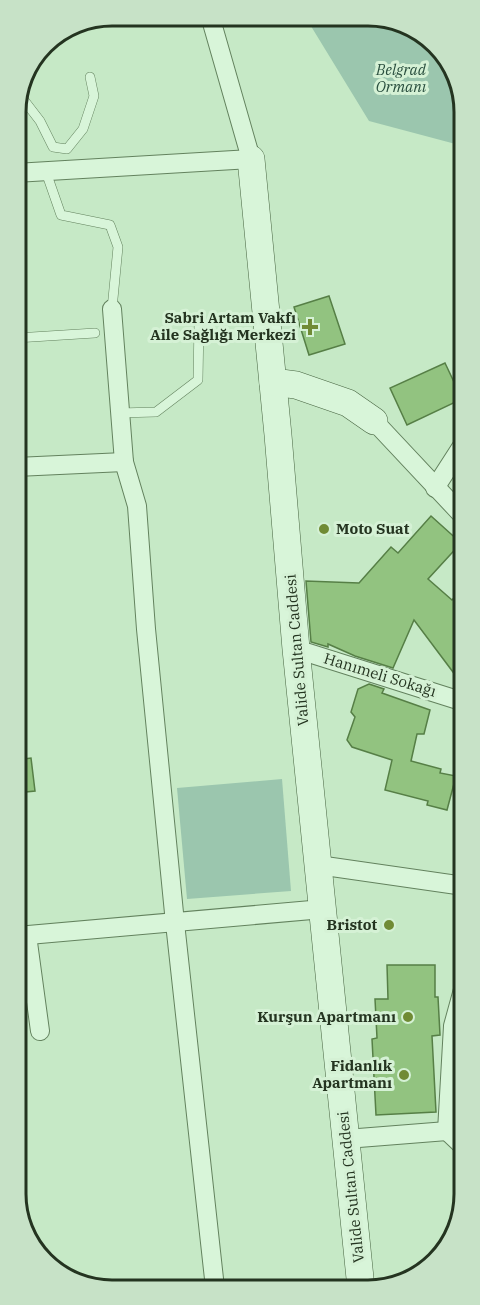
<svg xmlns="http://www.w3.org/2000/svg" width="480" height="1305" font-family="'IBM Plex Serif',serif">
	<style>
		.green { fill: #9bc6ae }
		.building { fill: #92c380; stroke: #567f46; stroke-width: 1.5 }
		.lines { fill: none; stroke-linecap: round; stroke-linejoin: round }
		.lane-casing { stroke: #63825e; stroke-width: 10 }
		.street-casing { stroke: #63825e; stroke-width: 20 }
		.secondary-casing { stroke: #476441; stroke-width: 28 }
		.lane { stroke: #d8f5d9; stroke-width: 9 }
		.street { stroke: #d8f5d9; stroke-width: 18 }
		.secondary { stroke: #d8f5d9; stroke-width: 27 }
		.poi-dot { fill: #708b34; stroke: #d5f1d5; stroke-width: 2 }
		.labels { text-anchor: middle; stroke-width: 6; stroke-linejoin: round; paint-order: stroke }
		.park-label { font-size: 15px; font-style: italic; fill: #294e3e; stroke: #d5f1d5 }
		.poi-label { font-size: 15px; font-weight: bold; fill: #243420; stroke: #d5f1d5; text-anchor: end }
		.street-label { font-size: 15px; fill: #243420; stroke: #d5f1d5 }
		.rim { fill: none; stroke: #243420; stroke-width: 3 }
	</style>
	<rect width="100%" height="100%" fill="#c6e9c6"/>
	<!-- green -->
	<g class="green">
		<path d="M302,16L388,17L437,43L463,92V146L369,121L306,18Z"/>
		<path d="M282,779L291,891L187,899L177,788Z"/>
	</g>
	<!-- building -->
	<g class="building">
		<path d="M329,296L345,344L309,355L294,307Z"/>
		<path d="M445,363L462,399L407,425L390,388Z"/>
		<path d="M431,516L461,543L428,579L452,600L464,587V661L453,672L414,620L393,668L355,656L328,644V647L311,642L306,581L359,583L391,547L398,553Z"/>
		<path d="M369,684L384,689L382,693L430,710L424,734H417L411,761L441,769L440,773L456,776L447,810L427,805L428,801L385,790L392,760L352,747L347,740L355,717L351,712L358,689Z"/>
		<path d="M31,758L35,791L16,793V760Z"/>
		<path d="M387,965H435V997H438L440,1035L432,1036L436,1112L376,1115L372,1039L377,1038L375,999H388Z"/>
	</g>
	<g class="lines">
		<!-- lane casing -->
		<g class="lane-casing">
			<g id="lane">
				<path d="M20,95L40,121L53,147L67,149L83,129L94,96L90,77"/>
				<path d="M46,172L61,215L110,225L118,247L112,309"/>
				<path d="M16,338L95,333"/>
				<path d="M119,413L156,412L198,380L199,322"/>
			</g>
		</g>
		<!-- street casing -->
		<g class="street-casing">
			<g id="street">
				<path d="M15,173L251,159L210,16"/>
				<path d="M112,309L124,462L137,506L146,629L175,923L215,1288"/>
				<path d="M374,421L464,517"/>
				<path d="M16,467L124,462"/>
				<path d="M435,488L464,443"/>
				<path d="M296,649L464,702"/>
				<path d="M318,865L464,886"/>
				<path d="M27,935L40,1031"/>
				<path d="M17,936L323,909"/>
				<path d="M447,1131L453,1026L464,986"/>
				<path d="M447,1131L465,1148"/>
				<path d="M346,1139L447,1131"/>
			</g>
		</g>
		<!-- secondary casing -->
		<g class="secondary-casing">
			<g id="secondary">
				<path d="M251,159L278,435L296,649L361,1288"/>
				<path d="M273,382L296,385L348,403L374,421"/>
			</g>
		</g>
		<!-- lane -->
		<use href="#lane" class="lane"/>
		<!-- street -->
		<use href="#street" class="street"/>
		<!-- secondary -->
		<use href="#secondary" class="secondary"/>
	</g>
	<!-- markers -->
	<g class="poi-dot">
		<path d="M307 318h6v6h6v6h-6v6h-6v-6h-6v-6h6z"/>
		<circle cx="324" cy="529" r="6"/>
		<circle cx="389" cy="925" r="6"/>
		<circle cx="408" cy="1017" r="6"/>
		<circle cx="404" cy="1075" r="6"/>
	</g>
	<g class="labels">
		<!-- park labels -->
		<g class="park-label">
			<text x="401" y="75">Belgrad<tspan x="401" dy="17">Ormanı</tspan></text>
		</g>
		<!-- poi labels -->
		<g class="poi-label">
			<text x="296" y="323">Sabri Artam Vakfı<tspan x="296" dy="17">Aile Sağlığı Merkezi</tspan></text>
			<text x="336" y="534" text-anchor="start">Moto Suat</text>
			<text x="377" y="930">Bristot</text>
			<text x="396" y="1022">Kurşun Apartmanı</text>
			<text x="392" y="1071">Fidanlık<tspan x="392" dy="17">Apartmanı</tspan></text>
		</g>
		<!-- street labels -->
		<g class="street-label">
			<text transform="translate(297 650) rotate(-95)" y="5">Valide Sultan Caddesi</text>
			<text transform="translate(380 675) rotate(17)" y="5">Hanımeli Sokağı</text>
			<text transform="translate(351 1187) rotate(-96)" y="5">Valide Sultan Caddesi</text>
		</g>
	</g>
	<!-- crop -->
	<path d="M0 0H480V1305H0ZM112 26H368A86 86 0 0 1 454 112V1194A86 86 0 0 1 368 1280H112A86 86 0 0 1 26 1194V112A86 86 0 0 1 112 26Z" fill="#c7e2c7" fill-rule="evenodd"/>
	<path class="rim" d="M112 26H368A86 86 0 0 1 454 112V1194A86 86 0 0 1 368 1280H112A86 86 0 0 1 26 1194V112A86 86 0 0 1 112 26Z"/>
</svg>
